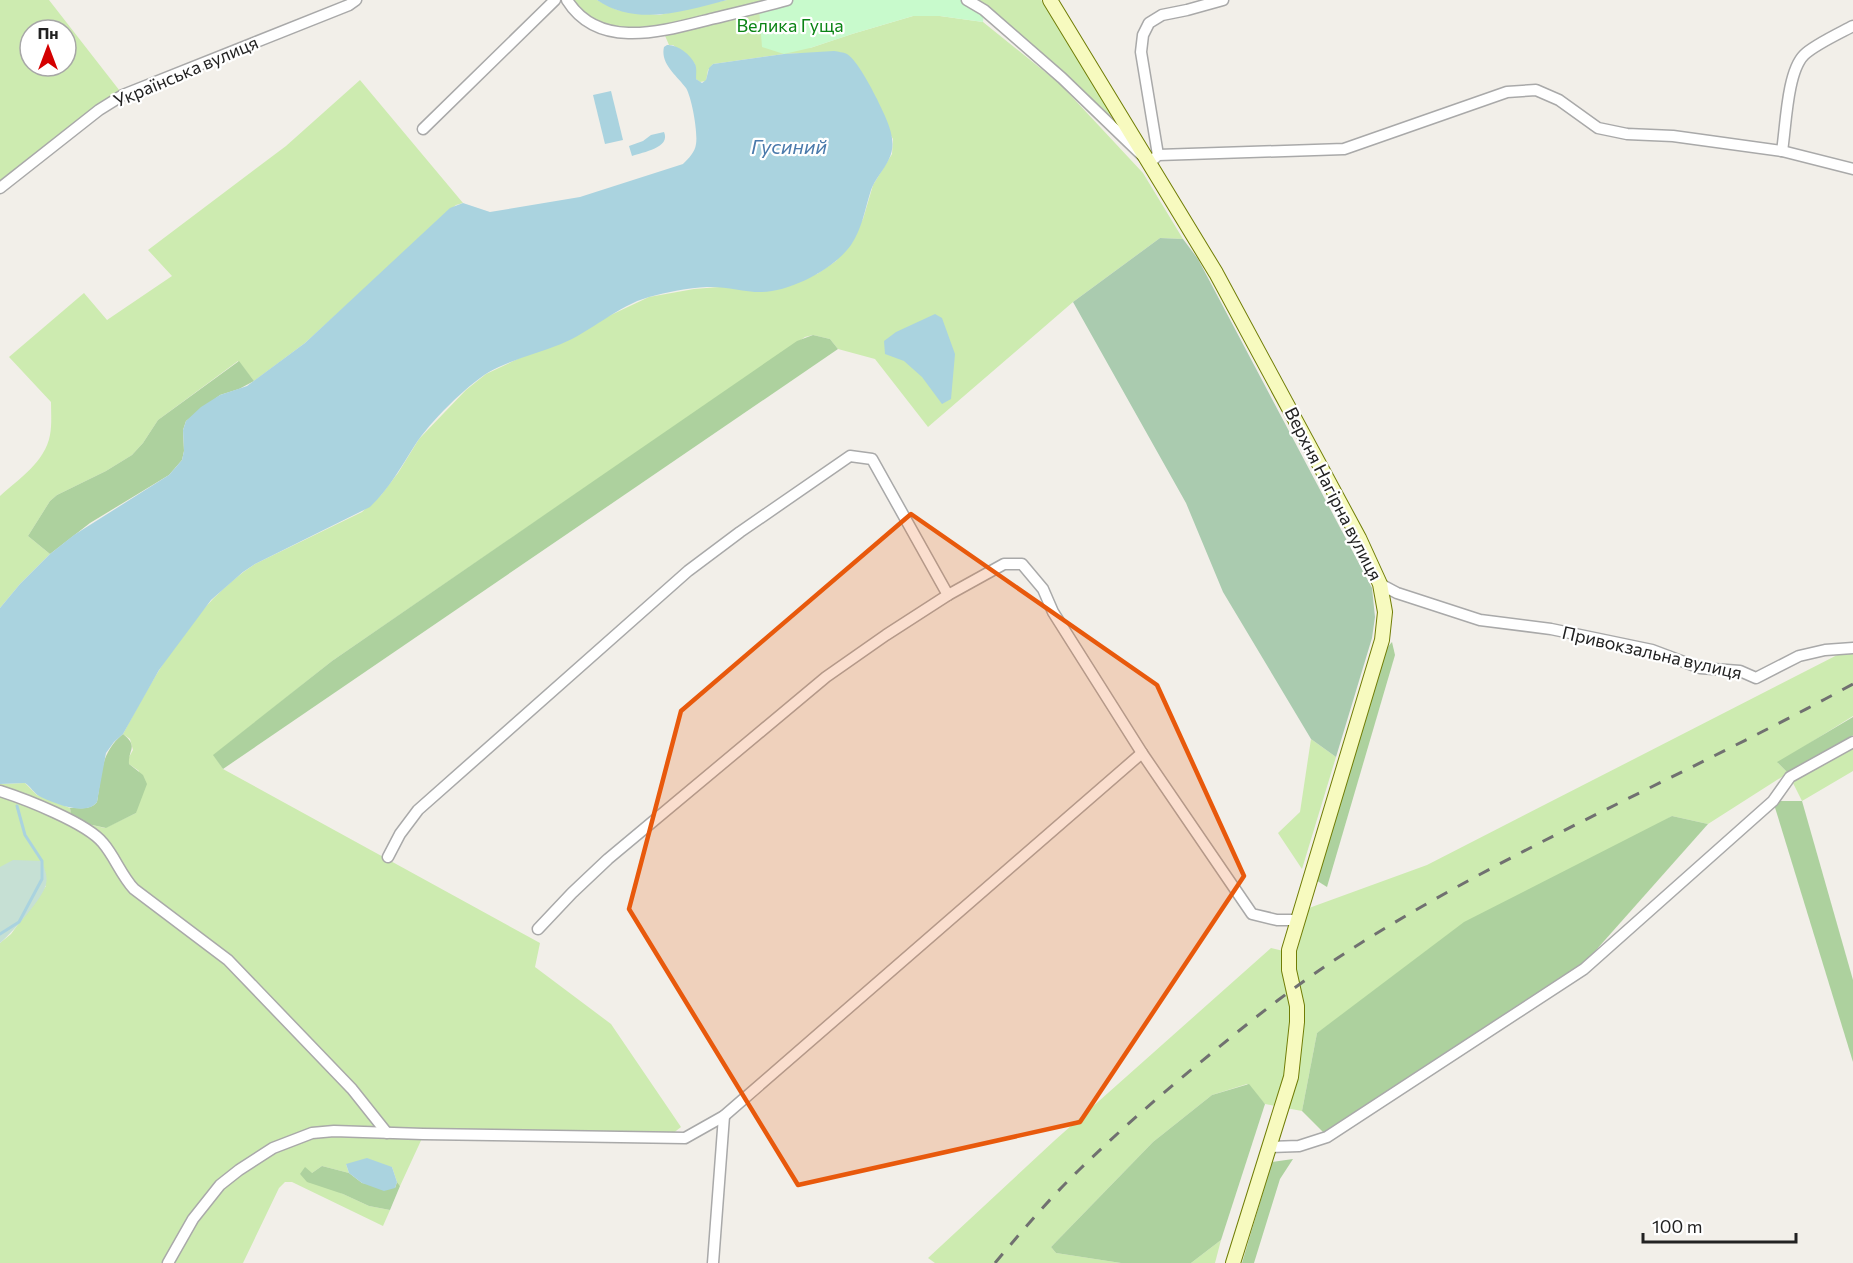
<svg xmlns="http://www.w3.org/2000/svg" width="1853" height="1263" font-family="Commissioner,sans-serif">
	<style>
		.grass { fill: #cdebb0; fill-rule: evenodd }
		.forest { fill: #add19e }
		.wetland { fill: #c6e0d4 }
		.cemetery { fill: #aacbaf }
		.park { fill: #c8facc }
		.water { fill: #aad3df }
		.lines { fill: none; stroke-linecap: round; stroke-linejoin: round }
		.stream { stroke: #aad3df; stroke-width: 3 }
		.street-casing { stroke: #a9a9a9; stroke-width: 13 }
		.secondary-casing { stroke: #707d05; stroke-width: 16 }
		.street { stroke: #fff; stroke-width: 10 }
		.secondary { stroke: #f7fabf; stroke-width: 14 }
		.rail { stroke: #707070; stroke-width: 3; stroke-dasharray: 12 12; stroke-linecap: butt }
		.marked { fill: #e8590c; fill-opacity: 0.2; stroke: #e8590c; stroke-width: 4.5; stroke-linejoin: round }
		.labels { text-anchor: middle; stroke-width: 4.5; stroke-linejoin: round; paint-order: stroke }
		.park-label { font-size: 18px; fill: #0c8416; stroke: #fff }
		.street-label { font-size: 18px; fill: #222; stroke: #fff }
		.water-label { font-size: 20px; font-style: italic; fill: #4a7aab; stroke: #fff }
	</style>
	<rect width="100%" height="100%" fill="#f2efe9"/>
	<!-- grass -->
	<g class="grass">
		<path d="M0,0H49L123,95L0,188ZM30,30H66V66H30Z"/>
		<path d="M567,0H597L617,10L659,15L727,0H787L810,48L852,34L913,16H940L983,22L1060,84L1143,173L1183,239L1160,238L1073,302L928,427L875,359L838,349L830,339L813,335L805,337L332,661L214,755L223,769L540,943L535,967L611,1024L681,1127L667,1138L424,1134L400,1186L397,1182L392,1167L346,1164L349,1173L322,1166L312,1173L300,1174L369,1206L390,1210L383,1226L292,1182H285L279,1188L243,1263H0V943L11,934L46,886L0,867V784L25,783L37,795L70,808V811L83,823L105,828L136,813L139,771L129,764V757L133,750L130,739L123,734C157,671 194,604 255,564L362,512L381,495L398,473L419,439L466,390L486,374L649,297L694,289L719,287L817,274L836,261L863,219L873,185L892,154L893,139L840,52L784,54L713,64L708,70L706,81L700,82L696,79L695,64L673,45H669L663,31L604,29Z"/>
		<path d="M967,0H1041L1112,116L1109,119Z"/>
		<path d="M360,80L463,203L456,205L305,343L254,381L238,361L158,420L143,443L132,455L106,471L57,495L50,501L28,536L50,554L20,584L0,608V496C19,479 45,462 50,435C52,424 51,413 51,402L9,357L84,293L107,320L172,276L148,250L286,146Z"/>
		<path d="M1847,650H1853V716L1778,763L1788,773L1853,735V771L1802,801L1788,773L1708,824L1672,816L1317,1033L1302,1111L1265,1104L1247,1084L1212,1095L1153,1142L1051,1247L1056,1253L1121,1263H935L928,1258L1054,1141L1271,948L1296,954L1309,908L1427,865Z"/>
		<path d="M1311,739L1336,757L1302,869L1278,833L1300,812Z"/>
		<path d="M1221,1240L1215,1263H1191Z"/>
	</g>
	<!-- forest -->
	<g class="forest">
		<path d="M813,335L830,339L838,349L223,769L213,755L332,661L797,341Z"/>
		<path d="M239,361L254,381L239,389L220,395L186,421L183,430L184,451L182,460L169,475L90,523L50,554L28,536L50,501L57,495L106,471L132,455L143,443L158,420Z"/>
		<path d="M1392,642L1395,655L1327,887L1311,877L1377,659Z"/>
		<path d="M1853,717V735L1788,773L1777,762Z"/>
		<path d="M123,734C139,747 128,749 129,764L143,775L147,784L136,813L106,828L83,823L71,815L70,808C80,808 91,810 97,802C102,774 100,753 123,734Z"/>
		<path d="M1773,801H1802L1853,980V1062Z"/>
		<path d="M1672,816L1708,824L1581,967L1324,1133L1302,1111L1317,1033L1464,922Z"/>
		<path d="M1249,1084L1265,1104L1221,1240L1191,1263H1121L1056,1253L1051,1247L1153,1142L1212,1095Z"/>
		<path d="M1293,1159L1280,1179L1254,1263H1242L1272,1162Z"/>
		<path d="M322,1166L349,1173L362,1183L395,1188L397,1182L400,1186L390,1210L369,1206L343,1194L307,1182L300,1174L305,1167L312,1173Z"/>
	</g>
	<!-- wetland -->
	<path class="wetland" d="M13,860L42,861C44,868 48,876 46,884C44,897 11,934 0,943V867Z"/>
	<!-- cemetery -->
	<path class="cemetery" d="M1160,238L1183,239L1198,259L1372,588L1375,617L1372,638L1336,757L1311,739L1223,592L1186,503L1073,302Z"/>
	<!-- park -->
	<path class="park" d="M787,0H967L984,10L983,22L940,16H913L852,34L810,48L784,54L762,47L759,8Z"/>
	<!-- water -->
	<g class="water">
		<path d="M597,0H727C686,11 636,27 597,0Z"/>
		<path d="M667,45C677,44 690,54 695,64C697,68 696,74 696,79L702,83L706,80L709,68L713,64L784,54L834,51C839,52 843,52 847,54C857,60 872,89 877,99C885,117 899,139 889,159C884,170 875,179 871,190C865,209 862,229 851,245C834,269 790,292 761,292C743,292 725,286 707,287C688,288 667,292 649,297C617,306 591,332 561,344C537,354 512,359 489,372C466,386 430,422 415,445C401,467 389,489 370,507L255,564L243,572L211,600L159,670L123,734L114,742L106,753L97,802C86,817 53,803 39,796C34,793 31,787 25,783L0,784V608L20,584L50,554L74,535L169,475L176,467L182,460L184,451L183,430L186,421L201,407L220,395L247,386L305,343L450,208L463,203L490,212L580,197L683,164C689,158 695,152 696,144C698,133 692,98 686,88C677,76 660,64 664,47Z"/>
		<path d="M611,91L623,140L605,144L593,95Z"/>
		<path d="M664,132C671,148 643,152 632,156L629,146L643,141L651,135Z"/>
		<path d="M935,314L942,318L955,354L951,399L942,404L922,377L904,361L885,354L884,341L896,332Z"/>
		<path d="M367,1158L392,1167L397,1182L395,1188L384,1191L362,1183L349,1173L346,1164Z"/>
	</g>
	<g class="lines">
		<!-- stream -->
		<path class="stream" d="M0,934L19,922L42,879V861L25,835L17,806"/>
		<!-- street casing -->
		<g class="street-casing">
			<g id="street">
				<path d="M567,0C599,51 663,31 711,19C736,13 762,7 787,0"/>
				<path d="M967,0L984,10L1062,78L1150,163L1158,155L1344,149L1507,92L1536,90L1559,100L1598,128L1627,134L1673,136L1782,151L1853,169"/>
				<path d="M423,129L555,0"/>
				<path d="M1782,151C1786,126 1787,72 1804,55C1814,45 1840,33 1853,26"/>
				<path d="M1158,155L1141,52L1143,35L1149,23L1162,15L1187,10L1223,0"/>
				<path d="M0,188L99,110L123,95L349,5L356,0"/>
				<path d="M1380,584L1397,593L1480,620L1551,629L1652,650L1700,668L1740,671L1756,678L1799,656L1825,650L1853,648"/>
				<path d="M0,791C25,799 87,823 103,843C115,857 121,875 134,889L228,960L352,1089L387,1133"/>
				<path d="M388,857L400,834L418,810L688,571L740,532L850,456L872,459L948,595L1004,564H1022L1043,589L1053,612L1142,753L1252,914L1277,920H1297"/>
				<path d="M538,929L572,893L608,859L826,677L886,635L948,595"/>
				<path d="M1269,1147L1299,1146L1327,1137L1584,969L1773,801L1790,777L1853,742"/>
				<path d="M168,1263L193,1219L220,1185L239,1170L273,1148L312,1133L334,1131L423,1134L685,1138L724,1116L1142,753"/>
				<path d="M713,1263L724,1116"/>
			</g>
		</g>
		<!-- secondary casing -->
		<g class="secondary-casing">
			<path id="secondary" d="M1050,0L1216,273L1359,538L1380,584L1385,612L1382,640L1289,950V970L1297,1006V1022L1291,1077L1233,1263"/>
		</g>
		<!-- street -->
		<use href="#street" class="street"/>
		<!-- secondary -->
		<use href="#secondary" class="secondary"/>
		<!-- rail -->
		<path class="rail" d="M995,1263C1022,1231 1049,1199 1079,1170C1122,1128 1167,1089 1213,1052C1260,1013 1309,975 1361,943C1518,845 1690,773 1853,684"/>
	</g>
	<!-- marked area -->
	<path class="marked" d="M911,514L1157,685L1244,876L1080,1122L798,1185L629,909L681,711Z"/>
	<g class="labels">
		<!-- park labels -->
		<g class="park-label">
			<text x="790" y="32">Велика Гуща</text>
		</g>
		<!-- street labels -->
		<g class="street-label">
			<text transform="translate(186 72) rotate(-23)" y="6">Українська вулиця</text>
			<text transform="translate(1333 494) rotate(63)" y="6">Верхня Нагірна вулиця</text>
			<text transform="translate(1652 653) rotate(13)" y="6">Привокзальна вулиця</text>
		</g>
		<!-- water labels -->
		<g class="water-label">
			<text x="789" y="154">Гусиний</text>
		</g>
	</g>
	<!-- north arrow -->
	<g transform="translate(48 48)"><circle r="28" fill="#ffffff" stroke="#a7a7a7" stroke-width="1.5"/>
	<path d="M0-4.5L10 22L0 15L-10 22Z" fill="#d40000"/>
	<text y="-9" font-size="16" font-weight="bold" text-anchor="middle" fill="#222222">Пн</text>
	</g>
	<!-- scale -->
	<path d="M1643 1233v9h153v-9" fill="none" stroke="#222222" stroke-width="3"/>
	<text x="1652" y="1233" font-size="18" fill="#222222" stroke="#ffffff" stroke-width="4.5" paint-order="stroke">100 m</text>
</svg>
